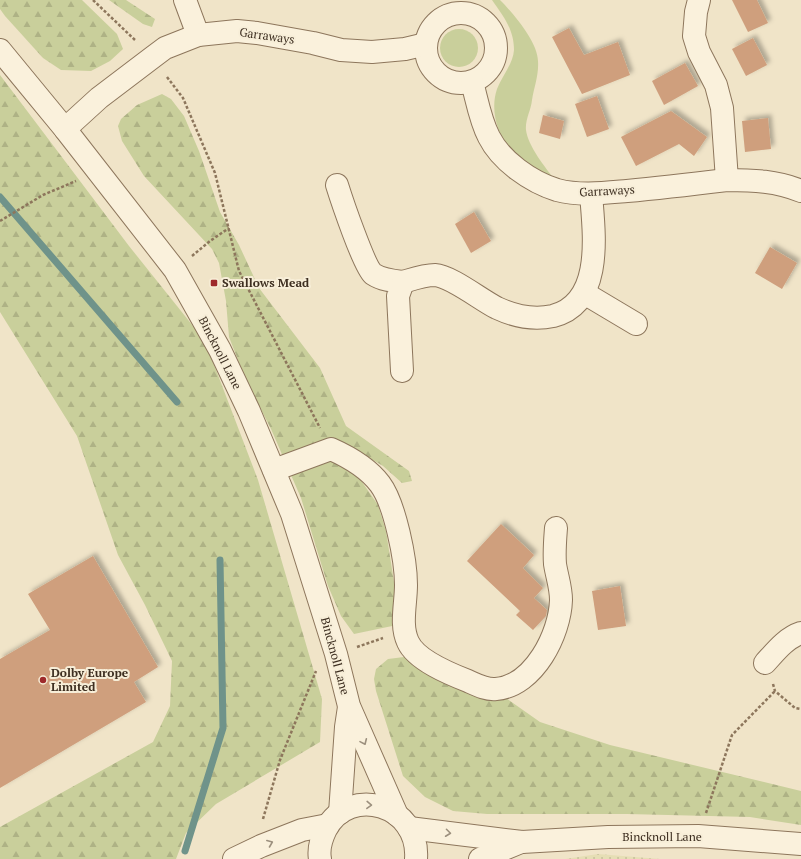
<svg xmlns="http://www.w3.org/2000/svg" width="801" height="859" font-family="'PT Serif',serif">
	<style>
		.farmland { fill: url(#farmland-dots) }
		.green { fill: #c9cf9b }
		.forest { fill: url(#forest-firs) }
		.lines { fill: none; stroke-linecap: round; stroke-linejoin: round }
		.stream { stroke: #6f938a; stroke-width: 7 }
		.building { fill: #cf9f7d; filter: url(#shadow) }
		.minor-casing { stroke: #8d765c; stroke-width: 24 }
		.path { stroke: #8d765c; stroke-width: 2.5; stroke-dasharray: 3 2; stroke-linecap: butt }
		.minor { stroke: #faf1dc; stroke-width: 22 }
		.oneway { stroke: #9c907e }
		.poi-dot { fill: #9e2a2b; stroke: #f7eed8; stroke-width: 1.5 }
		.labels { text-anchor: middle; stroke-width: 4; stroke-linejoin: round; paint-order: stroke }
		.street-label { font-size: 12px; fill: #3d2e20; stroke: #f7eed8 }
		.poi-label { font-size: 12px; font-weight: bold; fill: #3d2e20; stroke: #f7eed8; text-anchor: start }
	</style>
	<defs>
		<pattern id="farmland-dots" width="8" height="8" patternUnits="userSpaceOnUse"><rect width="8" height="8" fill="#e6deb5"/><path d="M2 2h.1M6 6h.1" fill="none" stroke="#c6bf9b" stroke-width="1.8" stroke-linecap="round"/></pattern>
		<pattern id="forest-firs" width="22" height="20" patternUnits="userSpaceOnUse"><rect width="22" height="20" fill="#c9cf9b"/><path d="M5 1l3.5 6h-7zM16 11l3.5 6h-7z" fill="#aeb285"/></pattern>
		<filter id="shadow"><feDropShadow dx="3.5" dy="-3.5" stdDeviation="2" flood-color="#0004"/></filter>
	</defs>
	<rect width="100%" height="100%" fill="#f0e4c8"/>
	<!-- farmland -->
	<path class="farmland" d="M598,854L660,859H565Z"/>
	<!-- green -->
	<g class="green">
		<path d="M492,0H500C513,13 538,42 538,61C539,75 534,87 532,100C531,110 525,120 526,130C528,146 545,167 555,180C543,173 529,167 518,158C499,142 489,112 497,89C502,76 513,64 514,50C514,29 503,16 492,0Z"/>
		<circle cx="459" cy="48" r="19"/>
	</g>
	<!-- forest -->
	<g class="forest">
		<path d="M0,0H82L117,34L123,49L110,61L91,71L61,70L43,58L5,16L0,9Z"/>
		<path d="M109,0H126L155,19L152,27L143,24Z"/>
		<path d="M0,75L129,246L205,341L258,480L322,699L320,742L216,804L186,833L176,859H0V827L153,742L170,706L172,661L145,605L118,555L77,436L0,312Z"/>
		<path d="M162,94L171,99L184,116L199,151L220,212L239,245L259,288L320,368L346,426L409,471L412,481L402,483L383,466L373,460L367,462L360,479L378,505L386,531L394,582L403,617L397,625L354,634L341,616L328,586L301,498L271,429L245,378L229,337L226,301L219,263L212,249L144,176L122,141L118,126L121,119L137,105Z"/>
		<path d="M404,657L422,664L445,684L506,698L540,722L610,745L801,791V825L750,817L627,814H487L453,811L425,797L403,776L376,691L374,679L376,669L388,659Z"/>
	</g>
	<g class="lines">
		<!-- stream -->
		<g class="stream">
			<path d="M0,197L177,402"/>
			<path d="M185,851L223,728L220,560"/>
		</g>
	</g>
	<!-- building -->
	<g class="building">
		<path d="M732,0H757L768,23L748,32Z"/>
		<path d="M569,28L584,55L618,42L630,75L582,94L552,37Z"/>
		<path d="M753,38L767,65L746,76L732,49Z"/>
		<path d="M685,63L698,86L664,105L652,81Z"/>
		<path d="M597,96L609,129L587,137L575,104Z"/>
		<path d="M671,111L707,137L694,156L679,144L636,166L621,137Z"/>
		<path d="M543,115L564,121L560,139L539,133Z"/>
		<path d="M768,118L771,149L745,152L742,121Z"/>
		<path d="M474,212L491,241L471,253L455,224Z"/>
		<path d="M770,247L797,263L782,289L755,273Z"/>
		<path d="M501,524L534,555L523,568L543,588L534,598L547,610L546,616L533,630L516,615L520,611L467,561Z"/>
		<path d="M93,556L158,667L134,682L146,702L0,788V659L50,630L28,594Z"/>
		<path d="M620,586L626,626L598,630L592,591Z"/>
	</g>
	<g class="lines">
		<!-- minor casing -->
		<g class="minor-casing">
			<g id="minor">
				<path d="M185,0L198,35"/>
				<path d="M699,0L696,12L694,36L699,52L716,85L722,108L727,180"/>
				<circle cx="461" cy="48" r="35"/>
				<path d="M0,50L65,129L175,270L220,350L249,411L292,514L336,654L349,706L397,815"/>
				<path d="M472,82C477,100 480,120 489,137C501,161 531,182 557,190C580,196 604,193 627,191C660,188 694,184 727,180C753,180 777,181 801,191"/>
				<path d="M65,129L99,98L153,57L165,48L198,35L237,31L257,33L313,43L341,50L372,52L405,49L426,44"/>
				<path d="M337,185C342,201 364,266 373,274C382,280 393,281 403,282L398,296L402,371"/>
				<path d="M403,282C413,279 424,275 435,275C451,276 481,300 497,308C514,316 534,320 553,316C604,303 594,233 591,194"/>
				<path d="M584,293L636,324"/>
				<path d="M274,470L331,449C349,457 368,468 380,484C395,504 406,560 406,585C406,604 400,625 408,642C416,660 450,674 468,681C477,685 486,690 496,689C534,686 560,634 561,600C561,587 557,577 555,564C554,552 555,541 556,528"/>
				<path d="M765,663C776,651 786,638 801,633"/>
				<path d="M340,813L346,727L349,707"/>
				<path d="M409,828L522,842L608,837L698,836L801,844"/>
				<path d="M234,859L261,846L302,830L328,825"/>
				<path d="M320,859C318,848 321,839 326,829C350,784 420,805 416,859"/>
				<path d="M480,859L521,842"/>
			</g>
		</g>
		<!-- path -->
		<g class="path">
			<path d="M93,0L136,41"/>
			<path d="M167,77L183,98L215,173L239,271L320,428"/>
			<path d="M0,221L43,195L76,181"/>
			<path d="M192,256L210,241L229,228"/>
			<path d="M357,647L383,638"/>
			<path d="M773,684L775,691L795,708L801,709"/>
			<path d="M706,813L732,735L775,691"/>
			<path d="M263,819L280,760L316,671"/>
		</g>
		<!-- minor -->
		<use href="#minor" class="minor"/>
	</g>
	<!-- one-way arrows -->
	<defs><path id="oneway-chevron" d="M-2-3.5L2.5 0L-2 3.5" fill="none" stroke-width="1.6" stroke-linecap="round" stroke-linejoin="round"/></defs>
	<g class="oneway">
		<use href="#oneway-chevron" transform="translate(364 742) rotate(66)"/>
		<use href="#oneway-chevron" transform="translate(369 805) rotate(2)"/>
		<use href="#oneway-chevron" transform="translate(448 833) rotate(7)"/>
		<use href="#oneway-chevron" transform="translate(270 843) rotate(-22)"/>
	</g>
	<!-- markers -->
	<g class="poi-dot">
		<rect x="210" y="279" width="8" height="8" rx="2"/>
		<circle cx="43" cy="680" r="4"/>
	</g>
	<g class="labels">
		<!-- street labels -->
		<g class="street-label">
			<text transform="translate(267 36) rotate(8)" y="4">Garraways</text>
			<text transform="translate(607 191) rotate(-3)" y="4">Garraways</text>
			<text transform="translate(220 353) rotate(63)" y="4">Bincknoll Lane</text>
			<text transform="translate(335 656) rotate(75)" y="4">Bincknoll Lane</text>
			<text x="662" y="841">Bincknoll Lane</text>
		</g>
		<!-- poi labels -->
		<g class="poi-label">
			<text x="222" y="287">Swallows Mead</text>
			<text x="51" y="677">Dolby Europe<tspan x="51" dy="14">Limited</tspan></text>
		</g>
	</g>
</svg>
